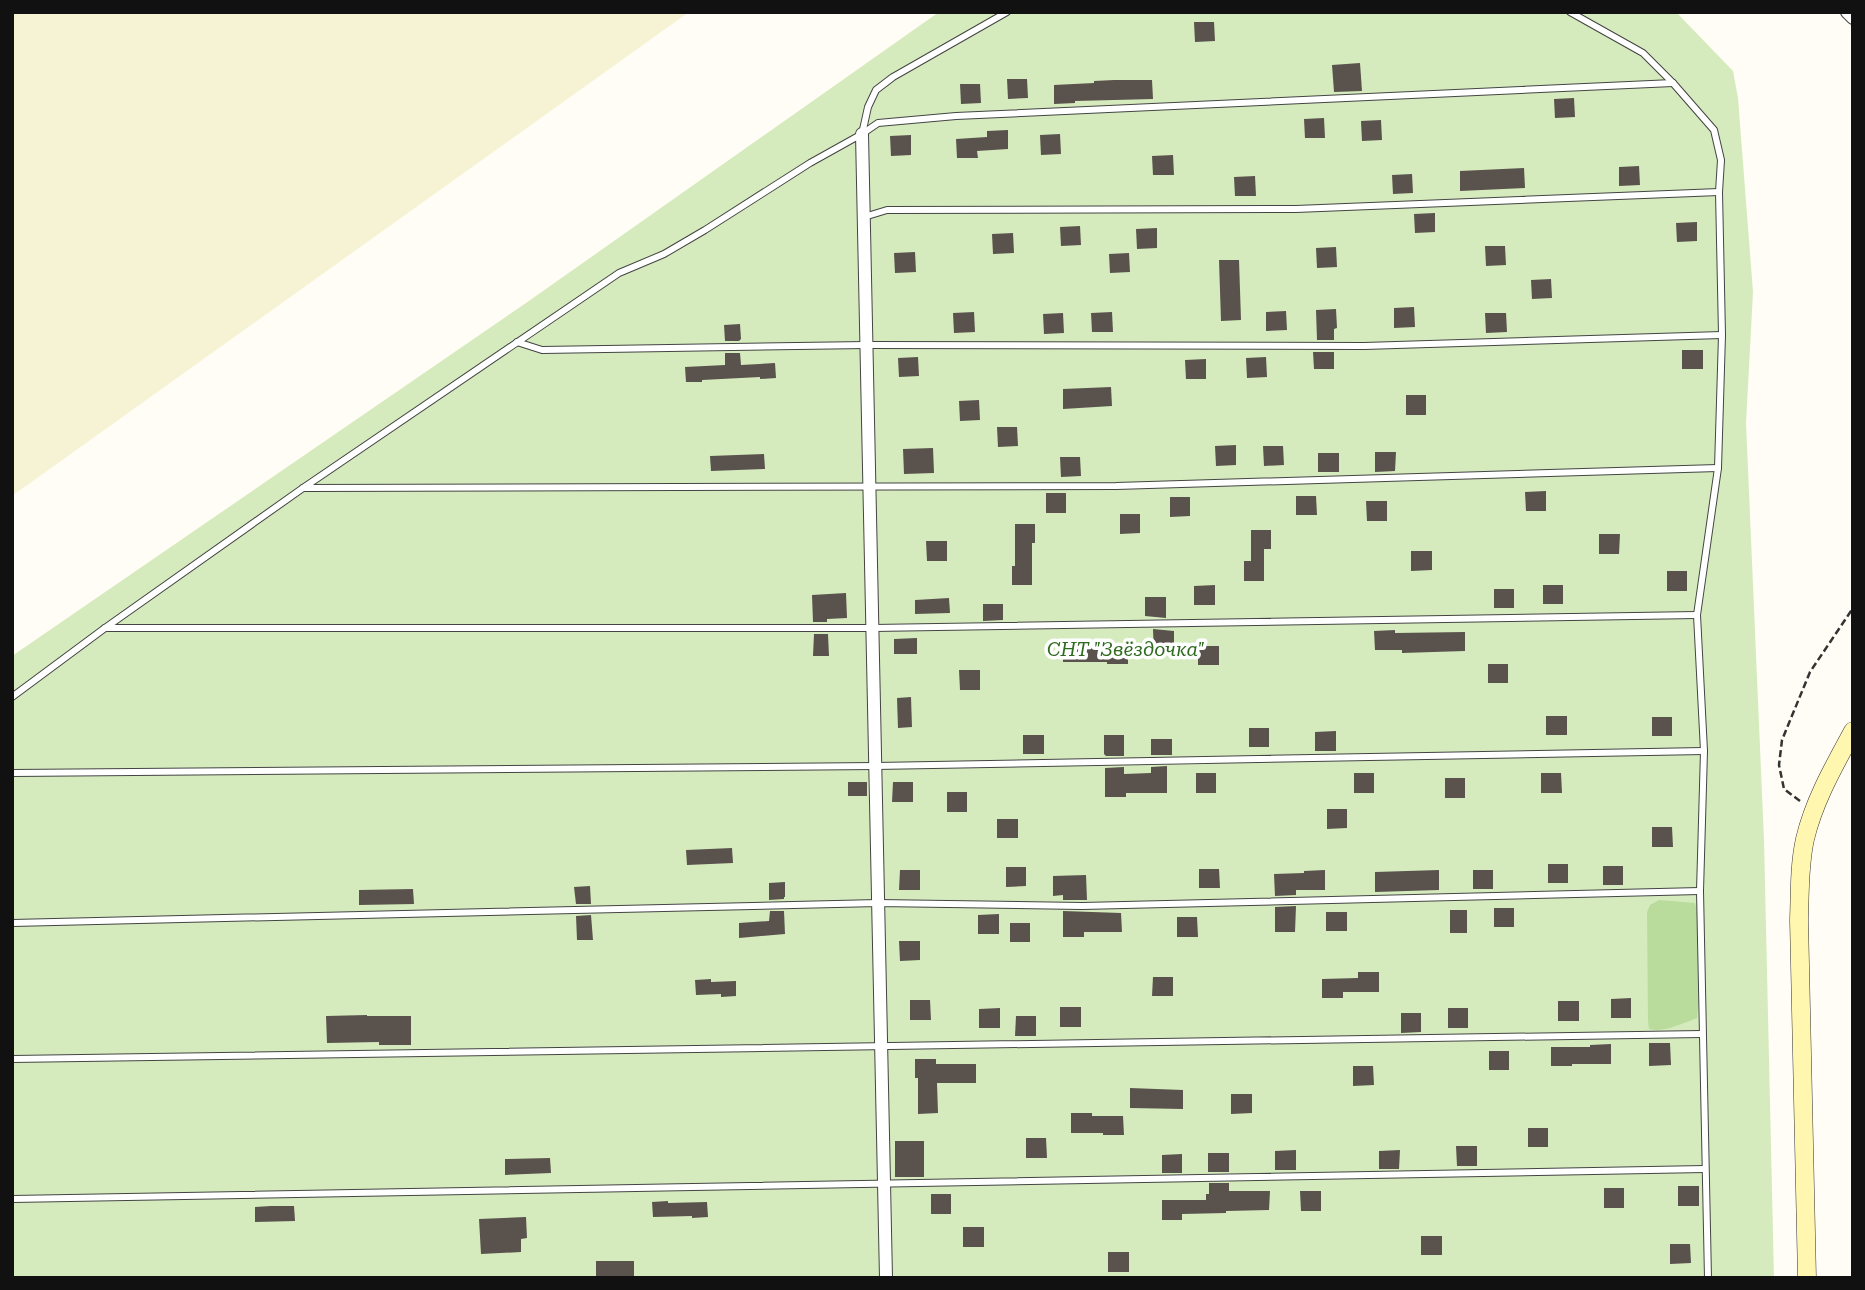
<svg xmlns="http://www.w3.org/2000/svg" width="1865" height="1290" font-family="'Roboto Serif',serif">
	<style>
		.farmland { fill: #f6f3d4 }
		.green { fill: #d5ebbd }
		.forest { fill: #b9dc9c }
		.building { fill: #5a524d }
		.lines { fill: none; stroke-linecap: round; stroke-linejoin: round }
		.lane-casing { stroke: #444; stroke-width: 8 }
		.street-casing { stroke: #444; stroke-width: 14 }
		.secondary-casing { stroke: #333; stroke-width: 19 }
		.path { stroke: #333; stroke-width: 2.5; stroke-dasharray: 7 3.5; stroke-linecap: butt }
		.lane { stroke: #fff; stroke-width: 6 }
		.street { stroke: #fff; stroke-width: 12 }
		.secondary { stroke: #fff6b0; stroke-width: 18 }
		.labels { text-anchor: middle; stroke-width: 7; stroke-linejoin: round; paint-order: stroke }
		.park-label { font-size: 19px; font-style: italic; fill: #2f6b1f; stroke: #fff }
	</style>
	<rect width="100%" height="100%" fill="#fffdf5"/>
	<!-- farmland -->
	<path class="farmland" d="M12,12H689L12,496Z"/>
	<!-- green -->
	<path class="green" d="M939,12H1676L1733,71L1738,98L1753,292L1746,423L1764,840L1774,1278H12V656L526,303Z"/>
	<!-- forest -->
	<path class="forest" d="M1659,900L1695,903L1697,912L1698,1006L1697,1018C1683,1023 1664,1033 1649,1029L1648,1021L1647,912L1650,905Z"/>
	<!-- building -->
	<g class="building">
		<path d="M1194,22H1214L1215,41L1195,42Z"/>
		<path d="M1360,63L1362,91L1334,92L1332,65Z"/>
		<path d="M1007,79H1027L1028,98L1008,99Z"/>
		<path d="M1114,80H1152L1153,99L1075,101V103L1054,104V85L1094,83V81Z"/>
		<path d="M960,84H980L981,103L961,104Z"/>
		<path d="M1574,98L1575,117L1555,118L1554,99Z"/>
		<path d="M1324,118L1325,138H1305L1304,119Z"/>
		<path d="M1381,120L1382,140L1362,141L1361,121Z"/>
		<path d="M1008,130V149L977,151L978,158H957L956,139L987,137V131Z"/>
		<path d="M1060,134L1061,154L1041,155L1040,135Z"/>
		<path d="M911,135V155L891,156L890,136Z"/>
		<path d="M1173,155L1174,175H1153L1152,156Z"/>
		<path d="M1639,166L1640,185L1619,186V167Z"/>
		<path d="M1524,168L1525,188L1460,191V171Z"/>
		<path d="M1412,174L1413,193L1393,194L1392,175Z"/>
		<path d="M1255,176L1256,196H1235L1234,177Z"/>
		<path d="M1435,213V232L1415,233L1414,214Z"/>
		<path d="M1697,222V241L1677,242L1676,223Z"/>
		<path d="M1080,226L1081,245L1061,246L1060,227Z"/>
		<path d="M1157,228V248L1137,249L1136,229Z"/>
		<path d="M1013,233L1014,253L993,254L992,234Z"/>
		<path d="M1485,246H1505L1506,265L1486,266Z"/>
		<path d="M1336,247L1337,267L1317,268L1316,248Z"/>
		<path d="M915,252L916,272L895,273L894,253Z"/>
		<path d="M1129,253L1130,272L1110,273L1109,254Z"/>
		<path d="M1219,260H1239L1241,320L1221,321Z"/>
		<path d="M1551,279L1552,298L1532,299L1531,280Z"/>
		<path d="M1414,307L1415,327L1394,328V308Z"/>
		<path d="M1336,309L1337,328L1334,329V340H1317L1316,310Z"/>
		<path d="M1286,311L1287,330L1266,331V312Z"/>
		<path d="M974,312L975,332L954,333L953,313Z"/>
		<path d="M1112,312L1113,332H1092L1091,313Z"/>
		<path d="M1063,313L1064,333L1044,334L1043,314Z"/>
		<path d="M1485,313H1506L1507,332L1486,333Z"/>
		<path d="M740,324L741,339L739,341H725L724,325Z"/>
		<rect x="1682" y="350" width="21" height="19"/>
		<path d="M1313,352H1334V369H1314Z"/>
		<path d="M725,353H740L741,365L775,363L776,378L760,379V377L702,380V382H686L685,367L725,365Z"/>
		<path d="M918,357L919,376L899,377L898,358Z"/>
		<path d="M1266,357L1267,377L1247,378L1246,358Z"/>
		<path d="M1206,359V379H1186L1185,360Z"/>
		<path d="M1111,387L1112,406L1063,409V389Z"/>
		<rect x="1406" y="395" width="20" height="20"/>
		<path d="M979,400L980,420L960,421L959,401Z"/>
		<path d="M997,427H1017L1018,446L998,447Z"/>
		<path d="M1236,445V465L1216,466L1215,446Z"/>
		<path d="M1263,446H1283L1284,465L1264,466Z"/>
		<path d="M933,448L934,473L904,474L903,449Z"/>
		<path d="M1375,452H1396L1395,471L1375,472Z"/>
		<rect x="1318" y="453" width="21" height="19"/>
		<path d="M764,454L765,469L711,471L710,456Z"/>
		<path d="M1060,457H1080L1081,476L1061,477Z"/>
		<path d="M1546,491V511H1526L1525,492Z"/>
		<rect x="1046" y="493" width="20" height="20"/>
		<path d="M1296,496H1316L1317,515H1296Z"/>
		<path d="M1170,497H1190V516L1170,517Z"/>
		<path d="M1366,501H1387V521H1367Z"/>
		<path d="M1120,514H1140V533L1120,534Z"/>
		<path d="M1015,524H1035V543H1032V585H1012V566H1015Z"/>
		<path d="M1251,530H1271V549H1264V581H1244V561H1251Z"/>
		<path d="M1599,534H1620L1619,554H1599Z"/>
		<path d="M926,541H947V561H927Z"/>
		<path d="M1411,551H1432V570L1411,571Z"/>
		<rect x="1667" y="571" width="20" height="20"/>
		<path d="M1215,585V605H1194V586Z"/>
		<rect x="1543" y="585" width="20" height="19"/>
		<rect x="1494" y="589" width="20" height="19"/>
		<path d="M846,593L847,618L827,619V622H813L812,595Z"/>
		<path d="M1145,597H1166V618L1145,616Z"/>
		<path d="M949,598L950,613L915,614V600Z"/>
		<path d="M983,604H1003V620L983,621Z"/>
		<path d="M1153,629L1174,631V650H1166V655H1154Z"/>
		<path d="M1395,630V633L1465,632V651L1402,653V650H1375L1374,631Z"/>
		<path d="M814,634H828L829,656H813Z"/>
		<path d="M917,638V654H894V639Z"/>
		<path d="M1083,642V645H1128V664H1107V662H1063V643Z"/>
		<rect x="1198" y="646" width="21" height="19"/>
		<rect x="1488" y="664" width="20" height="19"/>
		<path d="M959,670H980V690H960Z"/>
		<path d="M911,697L912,727L898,728L897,698Z"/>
		<rect x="1546" y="716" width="21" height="19"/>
		<rect x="1652" y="717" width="20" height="19"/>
		<rect x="1249" y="728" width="20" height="19"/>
		<path d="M1336,731V751H1315V732Z"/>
		<rect x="1023" y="735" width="21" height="19"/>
		<path d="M1104,735H1124V756H1106L1104,754Z"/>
		<rect x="1151" y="739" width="21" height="16"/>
		<path d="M1167,766V793H1126V797H1105V768L1124,767V774L1151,773V767Z"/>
		<rect x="1196" y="773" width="20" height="20"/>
		<rect x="1354" y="773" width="20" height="20"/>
		<path d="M1541,773H1561L1562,793H1541Z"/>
		<rect x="1445" y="778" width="20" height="20"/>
		<rect x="848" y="782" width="19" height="14"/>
		<path d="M893,782H913V802H892Z"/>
		<rect x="947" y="792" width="20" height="20"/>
		<path d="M1327,809H1347V828L1327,829Z"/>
		<rect x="997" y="819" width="21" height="19"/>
		<path d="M1652,827H1672L1673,847H1652Z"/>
		<path d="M732,848L733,863L687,865L686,850Z"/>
		<rect x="1548" y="864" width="20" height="19"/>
		<rect x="1603" y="866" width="20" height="19"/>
		<path d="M1006,867H1026V886L1006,887Z"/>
		<path d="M1199,869H1219L1220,888H1199Z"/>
		<path d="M900,870H920V890H899Z"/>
		<path d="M1325,870V890H1296V895L1275,896L1274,874L1304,873V871Z"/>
		<path d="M1439,870V890L1375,892V872Z"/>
		<rect x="1473" y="870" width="20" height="19"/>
		<path d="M1086,875L1087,900H1063V895L1053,896V876Z"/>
		<path d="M785,882V897H784V899L769,900V883Z"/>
		<path d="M590,886L591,904H576L574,887Z"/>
		<path d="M413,889L414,904L359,905V890Z"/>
		<path d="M1296,906L1295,932H1275V907Z"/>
		<rect x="1494" y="908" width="20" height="19"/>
		<rect x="1450" y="910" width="17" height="23"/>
		<path d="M770,911H784L785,934L739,938V923L769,921Z"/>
		<path d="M1063,911L1121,913L1122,932H1084V937H1063Z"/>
		<rect x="1326" y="912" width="21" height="19"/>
		<path d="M999,914V934H978V915Z"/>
		<path d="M591,915L593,940H577L576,916Z"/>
		<path d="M1177,917H1197L1198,937H1177Z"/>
		<rect x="1010" y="923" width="20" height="19"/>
		<path d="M899,941H920V960L900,961Z"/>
		<path d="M1358,972H1379V992H1343V998H1322V979L1358,978Z"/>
		<path d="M1153,977H1173V996H1152Z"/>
		<path d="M711,979V982L736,981V996L721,997V994L696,995L695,980Z"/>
		<path d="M1631,998V1018H1611V999Z"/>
		<path d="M910,1000H930L931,1020H910Z"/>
		<rect x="1558" y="1001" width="21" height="20"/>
		<rect x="1060" y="1007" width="21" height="20"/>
		<path d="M1000,1008V1028H979V1009Z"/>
		<rect x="1448" y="1008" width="20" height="20"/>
		<path d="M1401,1013H1421V1032L1401,1033Z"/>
		<path d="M367,1015V1016H411V1045H379V1042L327,1043L326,1016Z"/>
		<path d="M1016,1016H1036V1036H1015Z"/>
		<path d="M1649,1043H1670L1671,1065L1649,1066Z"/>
		<path d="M1611,1044V1064H1572V1066H1551V1047H1590V1045Z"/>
		<rect x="1489" y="1051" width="20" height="19"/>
		<path d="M915,1059H936V1064H976V1083H937L938,1113L918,1114V1078H915Z"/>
		<path d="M1353,1066H1373L1374,1085L1353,1086Z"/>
		<path d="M1130,1088L1183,1090V1109L1130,1108Z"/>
		<path d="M1231,1094H1252V1113L1231,1114Z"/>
		<path d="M1071,1113H1092V1116H1123L1124,1135H1103V1133H1071Z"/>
		<rect x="1528" y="1128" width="20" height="19"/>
		<path d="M1026,1138H1046L1047,1158H1026Z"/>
		<rect x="895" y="1141" width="29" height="36"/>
		<path d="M1456,1146H1477V1166H1457Z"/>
		<path d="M1296,1150V1170H1275V1151Z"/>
		<path d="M1400,1150L1399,1169H1379V1151Z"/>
		<rect x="1208" y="1153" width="21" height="19"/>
		<path d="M1182,1154V1173H1162V1155Z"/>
		<path d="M550,1158L551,1173L505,1175V1159Z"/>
		<path d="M1209,1183H1229V1191H1270L1269,1210L1226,1211V1213L1182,1214V1220H1162V1200H1206V1194H1209Z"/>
		<rect x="1678" y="1186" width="21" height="20"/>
		<rect x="1604" y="1188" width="20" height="20"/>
		<path d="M1300,1191H1321V1211H1301Z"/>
		<rect x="931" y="1194" width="20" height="20"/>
		<path d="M668,1201V1203L707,1202L708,1217L692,1218V1216L653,1217L652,1202Z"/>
		<path d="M271,1206H294L295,1221L255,1222V1207Z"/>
		<path d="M526,1217L527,1238L521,1239V1252L481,1254L479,1219Z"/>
		<rect x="963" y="1227" width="21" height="20"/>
		<rect x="1421" y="1236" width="21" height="19"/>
		<path d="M1670,1244H1690L1691,1263L1670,1264Z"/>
		<rect x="1108" y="1252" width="21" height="20"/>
		<rect x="596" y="1261" width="38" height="17"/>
	</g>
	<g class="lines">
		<!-- lane casing -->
		<g class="lane-casing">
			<g id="lane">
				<path d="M1570,12L1643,53L1673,83L1714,130L1721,160L1719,192L1722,335L1718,468L1697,615L1704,751L1700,891L1708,1278"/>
				<path d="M862,134L878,123L956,116L1673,83"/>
				<path d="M864,217L887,210L1296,209L1719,192"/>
				<path d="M517,342L542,350L866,345L1364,346L1722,335"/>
				<path d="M303,488L1116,486L1718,468"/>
				<path d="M105,628H873L1697,615"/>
				<path d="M12,697L105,628L303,488L619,273L664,254L705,230L810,163L862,134L868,107L876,90L893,77L1007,12"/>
				<path d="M12,773L876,766L1704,751"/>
				<path d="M12,923L878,903L1082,906L1700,891"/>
				<path d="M12,1059L1702,1034"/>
				<path d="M12,1199L1705,1169"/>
			</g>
		</g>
		<!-- street casing -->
		<g class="street-casing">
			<g id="street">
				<path d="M1847,12L1853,18"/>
				<path d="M862,134L886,1278"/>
			</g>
		</g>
		<!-- secondary casing -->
		<g class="secondary-casing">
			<path id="secondary" d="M1807,1278L1799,920C1800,893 1799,866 1805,839C1814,801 1834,766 1853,731"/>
		</g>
		<!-- path -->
		<path class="path" d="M1800,801L1784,789L1779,765L1782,740L1810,672L1853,608"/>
		<!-- lane -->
		<use href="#lane" class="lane"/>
		<!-- street -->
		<use href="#street" class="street"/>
		<!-- secondary -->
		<use href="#secondary" class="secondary"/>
	</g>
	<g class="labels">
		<!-- park labels -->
		<g class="park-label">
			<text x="1126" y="656">СНТ "Звёздочка"</text>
		</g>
	</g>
	<!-- border -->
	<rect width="1865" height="1290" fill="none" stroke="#111111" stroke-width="28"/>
</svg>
